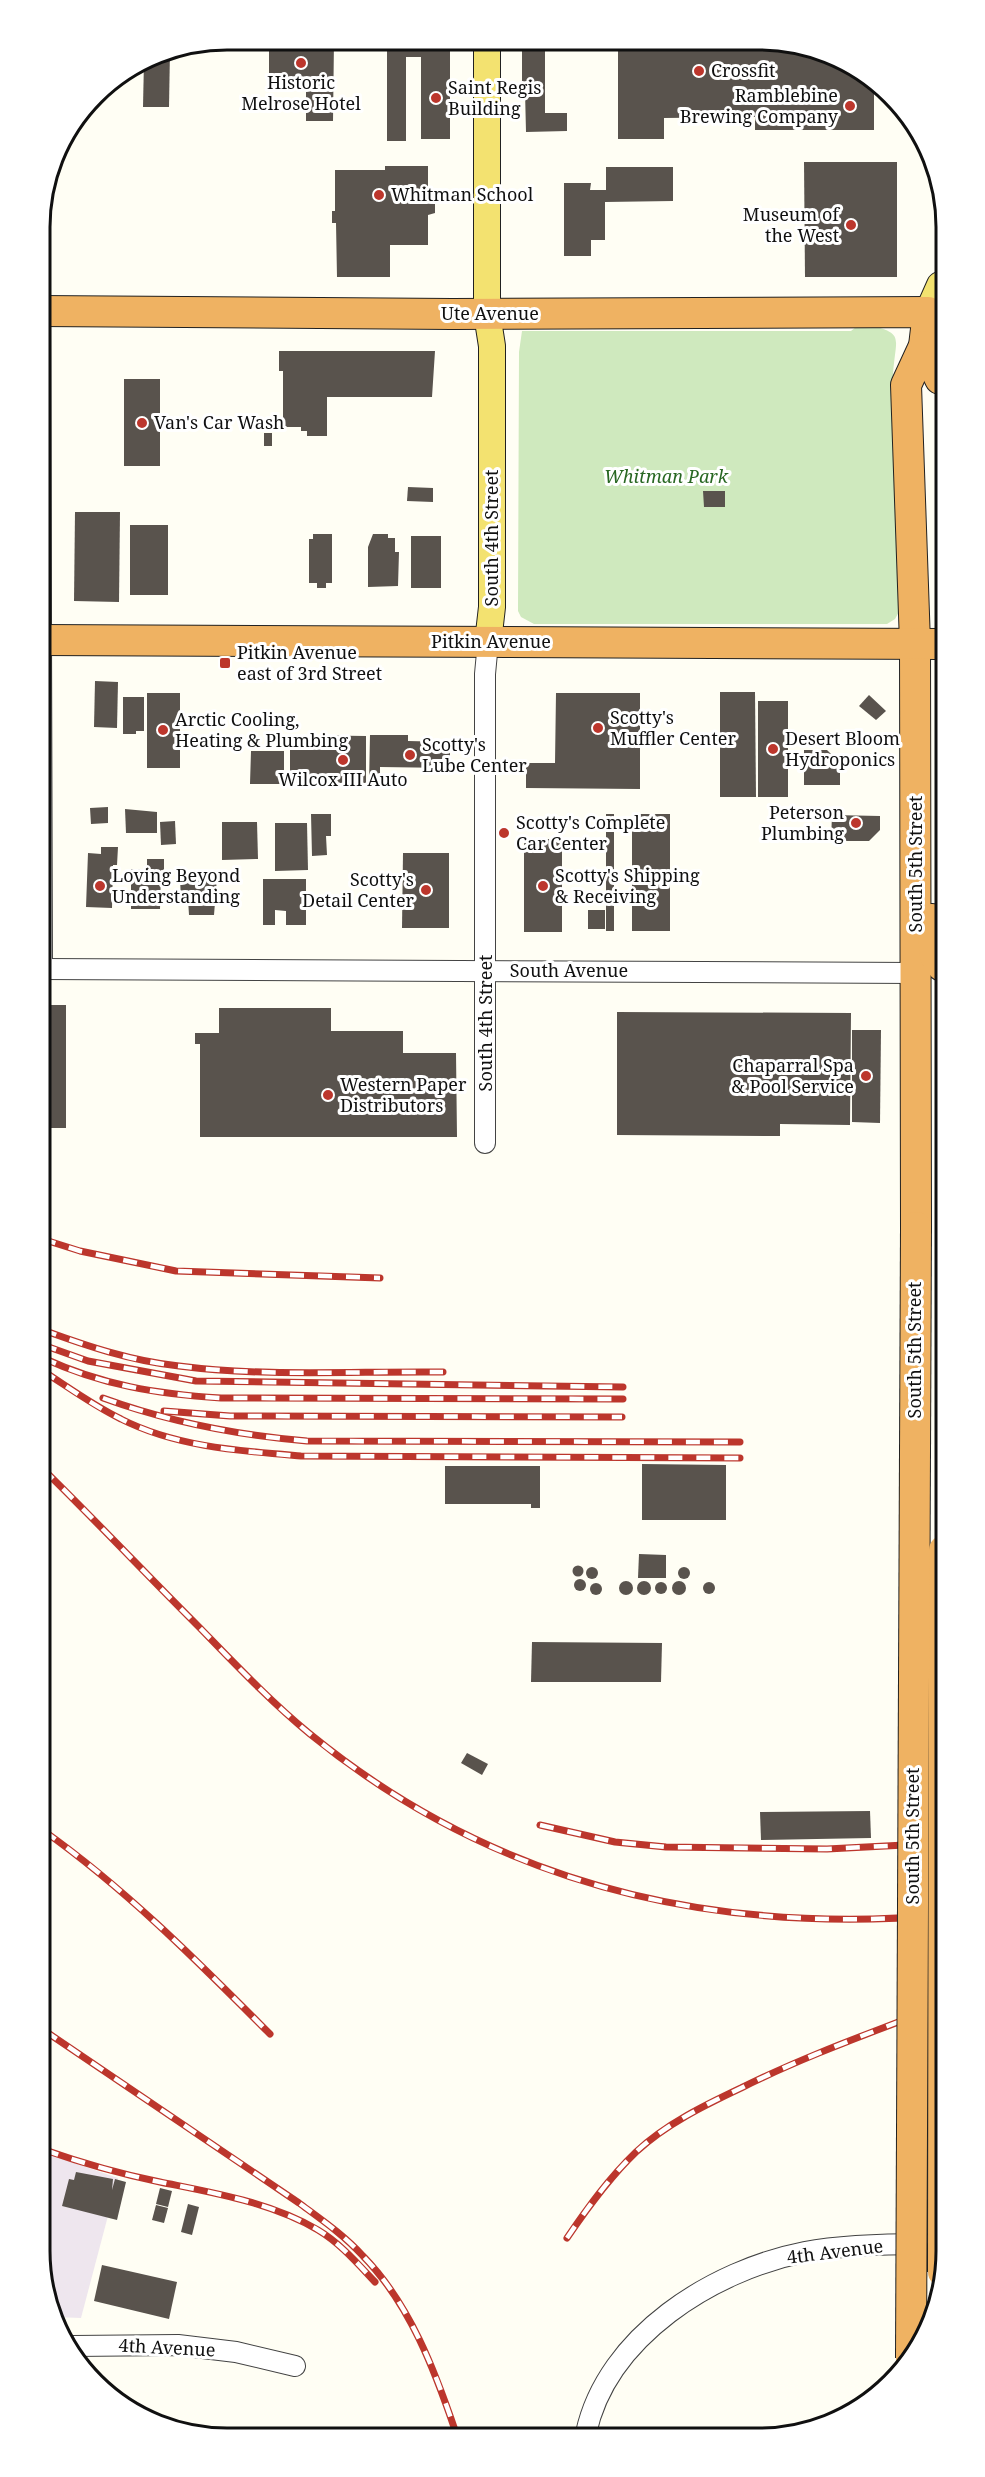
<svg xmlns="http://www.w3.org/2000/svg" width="985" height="2477" font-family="'Noto Serif',serif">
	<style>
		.industrial { fill: #eee6ee }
		.green { fill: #cfe9be }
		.building { fill: #59534d }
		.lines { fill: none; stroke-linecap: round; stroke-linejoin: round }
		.minor-casing { stroke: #434343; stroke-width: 22 }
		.major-casing { stroke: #212121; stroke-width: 28 }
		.highway-casing { stroke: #212121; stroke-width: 32 }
		.minor { stroke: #fff; stroke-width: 20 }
		.major { stroke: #f3e270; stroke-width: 26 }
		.highway { stroke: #efb262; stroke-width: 30 }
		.rail-casing { stroke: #bc362c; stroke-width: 7 }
		.rail { stroke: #fff; stroke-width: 4.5; stroke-dasharray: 14; stroke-linecap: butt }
		.highway-bridge-casing { stroke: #212121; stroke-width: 32; stroke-linecap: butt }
		.highway-bridge { stroke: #efb262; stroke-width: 30 }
		.poi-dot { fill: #bc362c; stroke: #fff; stroke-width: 2 }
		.labels { text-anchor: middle; stroke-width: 6; stroke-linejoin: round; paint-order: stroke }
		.poi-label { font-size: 18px; fill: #101010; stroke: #fff; text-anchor: start }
		.street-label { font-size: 18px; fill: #101010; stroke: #fff }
		.park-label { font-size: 18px; font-style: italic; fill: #286722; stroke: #fff }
		.rim { fill: none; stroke: #101010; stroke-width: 3 }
	</style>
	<rect width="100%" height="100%" fill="#fffef4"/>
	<!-- industrial -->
	<path class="industrial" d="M45,2153L118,2178L81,2318L56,2317L45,2299Z"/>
	<!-- green -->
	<path class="green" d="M861,323C906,334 896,333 893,374L900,610L895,619L887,624H534L521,617L518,611L519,352L522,331H851Z"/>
	<!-- building -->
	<g class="building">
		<path d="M269,39L334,40L333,121H306V86H269Z"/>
		<path d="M387,40H450V139H421V57H406V141H387Z"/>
		<path d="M522,41H545V113H567V131L526,132L525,91H522Z"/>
		<path d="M618,41L795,43L842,59L874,81V130H755V117L664,118V139H618Z"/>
		<path d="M170,50L169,107H143L144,60L155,53Z"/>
		<path d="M804,162H897V277H805Z"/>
		<path d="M385,166H428V188L435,190V213L428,215V245H390V277H337L336,223H332V211H335V170H385Z"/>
		<path d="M606,167H673V201L605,202V240H591V256H564V183H591L590,190H606Z"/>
		<path d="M279,351H435L432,397H327V436H307V431H301V427H283V371H279Z"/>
		<rect x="124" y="379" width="36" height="87"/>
		<rect x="264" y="433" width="8" height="13"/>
		<path d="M408,487L433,488V502L407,501Z"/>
		<path d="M703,491H725V507H704Z"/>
		<path d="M75,512H120L119,602L74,601Z"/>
		<rect x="130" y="525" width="38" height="70"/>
		<path d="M313,534H332V583H326V588H317V583H309V539H313Z"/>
		<path d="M373,534H388V538H395V552H399L398,586L368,587V547Z"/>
		<rect x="411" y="536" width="30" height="52"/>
		<path d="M95,681L118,682L117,728L94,727Z"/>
		<path d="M720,692H755L756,797H720Z"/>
		<rect x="147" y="693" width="33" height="75"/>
		<path d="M556,693H640V789L526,788V763H555Z"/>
		<path d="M869,695L886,711L876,720L859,706Z"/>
		<path d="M123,697H144V731H136V734H123Z"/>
		<rect x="758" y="701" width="30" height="96"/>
		<path d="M290,735L366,736V783H290Z"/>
		<path d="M370,735H408V741L450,742V768L380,767V785H369Z"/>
		<path d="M804,750H827L840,763V785H804Z"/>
		<path d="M251,751H284V784H250Z"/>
		<path d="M108,807V823L91,824L90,808Z"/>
		<path d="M125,809L157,812V833H126Z"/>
		<path d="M311,814H331V836H326L327,855L312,856Z"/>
		<rect x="606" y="814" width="8" height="117"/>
		<rect x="632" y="814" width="38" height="117"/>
		<path d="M832,815L880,816V830L869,841H831Z"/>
		<path d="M175,821L176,844L161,845L160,822Z"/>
		<path d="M222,822H257L258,859L222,860Z"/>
		<path d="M275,823H307L308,870L275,871Z"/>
		<rect x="524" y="839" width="38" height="93"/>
		<path d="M101,847H118L117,865H113L112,908L86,907L88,853L101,854Z"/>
		<path d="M403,853H449V928H402Z"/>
		<path d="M147,859H164V871L161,870L160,909H131V869H147Z"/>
		<path d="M217,878L214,915H189L188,899H181L180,879Z"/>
		<path d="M263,879H306V925H286V911L275,910V925H263Z"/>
		<rect x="588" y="910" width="17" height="19"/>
		<rect x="42" y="1005" width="24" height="123"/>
		<path d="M219,1008H331V1031H403V1053H456L457,1137H200V1044H195V1033H219Z"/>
		<path d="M617,1012L851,1013L850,1125L780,1124V1136L617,1135Z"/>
		<path d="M852,1030H881L880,1123L852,1122Z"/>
		<path d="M642,1464L726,1465V1520H642Z"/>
		<path d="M445,1466H540V1508H531V1504H445Z"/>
		<path d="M639,1554L666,1555V1578H638Z"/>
		<circle cx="578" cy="1571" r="5.5"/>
		<circle cx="592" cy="1573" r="6"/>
		<circle cx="684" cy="1573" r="6"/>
		<circle cx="580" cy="1585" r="6"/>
		<circle cx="679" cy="1588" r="7"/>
		<circle cx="626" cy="1588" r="7"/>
		<circle cx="644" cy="1588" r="7"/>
		<circle cx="661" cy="1588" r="6"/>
		<circle cx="709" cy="1588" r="6"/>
		<circle cx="596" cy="1589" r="6"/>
		<path d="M532,1642L662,1643L661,1682H531Z"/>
		<path d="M467,1753L488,1764L482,1775L461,1763Z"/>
		<path d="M870,1811L871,1838L761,1840L760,1812Z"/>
		<path d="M45,2166L51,2174L45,2182Z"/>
		<path d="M76,2172L113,2179L112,2190L115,2179L126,2182L117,2220L62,2206L69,2179L74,2180Z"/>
		<path d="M160,2188L172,2191L168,2207L156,2204Z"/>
		<path d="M188,2204L199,2207L192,2235L181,2232Z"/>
		<path d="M156,2205L168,2208L164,2223L152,2220Z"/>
		<path d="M102,2265L177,2282L169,2319L94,2301Z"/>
	</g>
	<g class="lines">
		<!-- minor casing -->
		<g class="minor-casing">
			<g id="minor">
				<path d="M40,302L42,969"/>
				<path d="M42,969L916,973"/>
				<path d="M485,1143V674L488,642"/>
				<path d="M73,2346L178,2345L236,2352L295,2366"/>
				<path d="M586,2433C607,2336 713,2270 805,2252C843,2245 884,2244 924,2244"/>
			</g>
		</g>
		<!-- major casing -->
		<g class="major-casing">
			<g id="major">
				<path d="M487,41V314L492,346V607L488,642"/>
				<path d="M940,285L928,312H940"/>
			</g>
		</g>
		<!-- highway casing -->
		<g class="highway-casing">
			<g id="highway">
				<path d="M40,311L452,314L928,312L924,346L906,385L915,643L916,1227"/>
				<path d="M924,346L940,379"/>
				<path d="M41,640L941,644"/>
				<path d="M932,919L935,956L942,966"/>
			</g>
		</g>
		<!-- minor -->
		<use href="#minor" class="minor"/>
		<!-- major -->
		<use href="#major" class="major"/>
		<!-- highway -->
		<use href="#highway" class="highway"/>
		<!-- rail casing -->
		<g class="rail-casing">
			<g id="rail">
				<path d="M42,1239L80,1251L176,1271L380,1278"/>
				<path d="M43,1330C87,1346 131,1361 179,1366C265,1377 355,1371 443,1372"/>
				<path d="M43,1345L88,1361L196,1381L623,1387"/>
				<path d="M43,1358C102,1385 156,1394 221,1398L623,1399"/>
				<path d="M43,1371C68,1387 94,1406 121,1419C176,1447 240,1451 301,1456L740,1458"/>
				<path d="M103,1398C169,1422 236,1435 307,1441L740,1442"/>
				<path d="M164,1411L230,1416L622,1417"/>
				<path d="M43,1469C96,1521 147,1575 199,1627C235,1664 271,1702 310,1734C495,1885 711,1935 945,1915"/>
				<path d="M540,1825L615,1842L666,1847L827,1849L944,1843"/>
				<path d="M44,1831C127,1890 198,1962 270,2034"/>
				<path d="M45,2031L299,2203C322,2220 344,2235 363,2256C410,2304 435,2371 456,2433"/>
				<path d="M45,2150C82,2163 121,2174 160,2182C214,2193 270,2202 318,2230C340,2243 358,2264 375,2282"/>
				<path d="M567,2238C588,2207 609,2178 636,2152C666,2124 705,2105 741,2088C807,2055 876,2031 945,2004"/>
			</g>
		</g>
		<!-- rail -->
		<use href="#rail" class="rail"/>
		<!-- highway-bridge casing -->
		<g class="highway-bridge-casing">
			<g id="highway-bridge">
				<path d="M943,2272L944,1550"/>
				<path d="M911,2358L916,1227"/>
			</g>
		</g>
		<!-- highway-bridge -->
		<use href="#highway-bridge" class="highway-bridge"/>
	</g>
	<!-- markers -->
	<g class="poi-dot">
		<circle cx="301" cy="63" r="6"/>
		<circle cx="699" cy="71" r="6"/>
		<circle cx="436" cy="98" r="6"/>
		<circle cx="850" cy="106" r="6"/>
		<circle cx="379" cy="195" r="6"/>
		<circle cx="851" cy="225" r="6"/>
		<circle cx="142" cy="423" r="6"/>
		<rect x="219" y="657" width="12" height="12" rx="3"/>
		<circle cx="598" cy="728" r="6"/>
		<circle cx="163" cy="730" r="6"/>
		<circle cx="773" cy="749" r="6"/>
		<circle cx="410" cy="755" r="6"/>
		<circle cx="343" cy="760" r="6"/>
		<circle cx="856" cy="823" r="6"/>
		<circle cx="504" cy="833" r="6"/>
		<circle cx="100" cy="886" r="6"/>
		<circle cx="543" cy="886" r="6"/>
		<circle cx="426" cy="890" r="6"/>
		<circle cx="866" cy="1076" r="6"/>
		<circle cx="328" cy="1095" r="6"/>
	</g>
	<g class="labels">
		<!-- poi labels -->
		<g class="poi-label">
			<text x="711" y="77">Crossfit</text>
			<text x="301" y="89" text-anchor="middle">Historic<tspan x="301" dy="21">Melrose Hotel</tspan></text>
			<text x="448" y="94">Saint Regis<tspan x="448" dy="21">Building</tspan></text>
			<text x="838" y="102" text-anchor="end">Ramblebine<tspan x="838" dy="21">Brewing Company</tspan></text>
			<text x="391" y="201">Whitman School</text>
			<text x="839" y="221" text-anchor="end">Museum of<tspan x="839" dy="21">the West</tspan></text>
			<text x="154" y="429">Van's Car Wash</text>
			<text x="237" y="659">Pitkin Avenue<tspan x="237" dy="21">east of 3rd Street</tspan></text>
			<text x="610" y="724">Scotty's<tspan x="610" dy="21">Muffler Center</tspan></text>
			<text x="175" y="726">Arctic Cooling,<tspan x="175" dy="21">Heating &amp; Plumbing</tspan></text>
			<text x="785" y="745">Desert Bloom<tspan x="785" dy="21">Hydroponics</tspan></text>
			<text x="422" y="751">Scotty's<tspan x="422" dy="21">Lube Center</tspan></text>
			<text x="343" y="786" text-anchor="middle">Wilcox III Auto</text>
			<text x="844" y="819" text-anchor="end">Peterson<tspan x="844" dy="21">Plumbing</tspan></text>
			<text x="516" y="829">Scotty's Complete<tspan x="516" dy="21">Car Center</tspan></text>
			<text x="112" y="882">Loving Beyond<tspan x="112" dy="21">Understanding</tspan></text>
			<text x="555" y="882">Scotty's Shipping<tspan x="555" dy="21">&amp; Receiving</tspan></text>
			<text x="414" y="886" text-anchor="end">Scotty's<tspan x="414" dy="21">Detail Center</tspan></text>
			<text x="854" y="1072" text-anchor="end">Chaparral Spa<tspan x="854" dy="21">&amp; Pool Service</tspan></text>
			<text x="340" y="1091">Western Paper<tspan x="340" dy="21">Distributors</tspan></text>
		</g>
		<!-- street labels -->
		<g class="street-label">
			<text x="490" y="320">Ute Avenue</text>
			<text transform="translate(492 538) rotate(-90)" y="6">South 4th Street</text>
			<text x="491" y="648">Pitkin Avenue</text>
			<text transform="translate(916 864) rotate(-90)" y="6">South 5th Street</text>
			<text x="569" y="977">South Avenue</text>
			<text transform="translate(486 1023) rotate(-90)" y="6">South 4th Street</text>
			<text transform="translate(915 1350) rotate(-90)" y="6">South 5th Street</text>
			<text transform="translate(913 1836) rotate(-90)" y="6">South 5th Street</text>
			<text transform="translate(835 2252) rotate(-7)" y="6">4th Avenue</text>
			<text transform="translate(167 2348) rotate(3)" y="6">4th Avenue</text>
		</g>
		<!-- park labels -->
		<g class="park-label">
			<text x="666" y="483">Whitman Park</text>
		</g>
	</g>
	<!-- crop -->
	<path d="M0 0H985V2477H0ZM227 50H759A177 177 0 0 1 936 227V2251A177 177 0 0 1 759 2428H227A177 177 0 0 1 50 2251V227A177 177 0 0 1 227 50Z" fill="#fff" fill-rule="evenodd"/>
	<path class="rim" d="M227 50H759A177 177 0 0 1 936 227V2251A177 177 0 0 1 759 2428H227A177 177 0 0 1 50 2251V227A177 177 0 0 1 227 50Z"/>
</svg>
